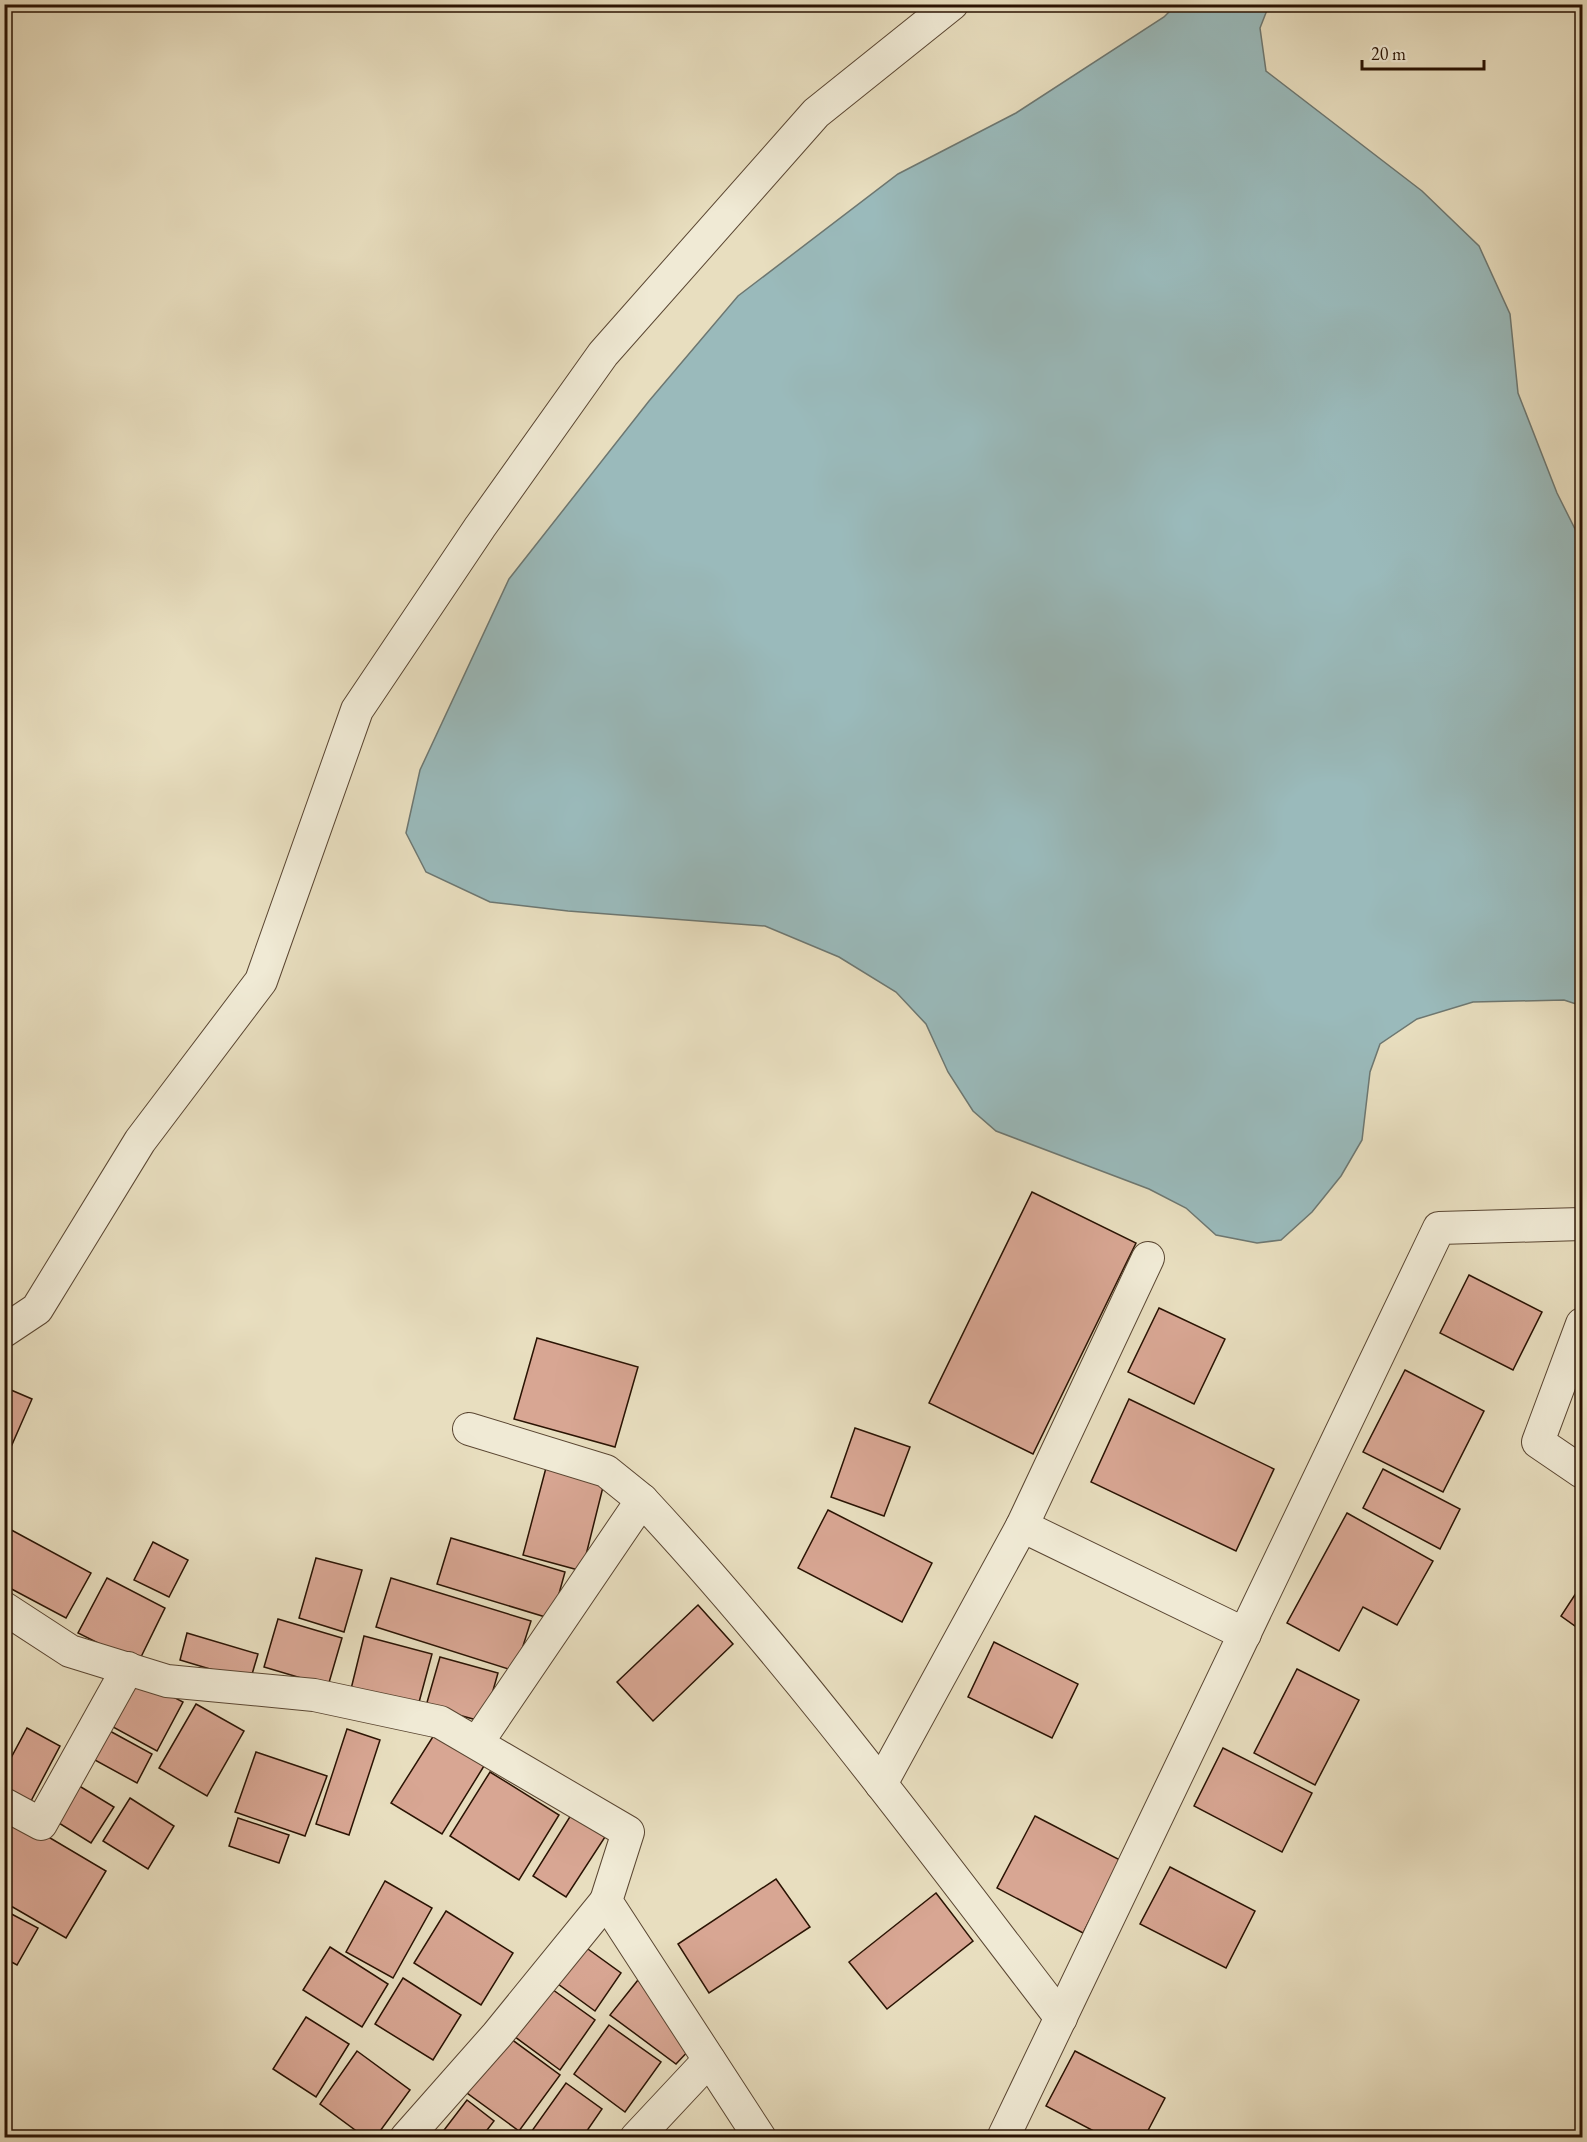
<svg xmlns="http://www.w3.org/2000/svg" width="1587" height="2142" font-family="'EB Garamond',serif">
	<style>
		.water { fill: #9ababb; stroke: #6d7771; stroke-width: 1.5 }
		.building { fill: #d8a693; stroke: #2a1303; stroke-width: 1.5 }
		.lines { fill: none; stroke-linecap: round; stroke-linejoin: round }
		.street-casing { stroke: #5a4632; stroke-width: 34 }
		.street { stroke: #f0ead5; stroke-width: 32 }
	</style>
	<rect width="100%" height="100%" fill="#e8debf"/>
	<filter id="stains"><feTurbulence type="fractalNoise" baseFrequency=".00333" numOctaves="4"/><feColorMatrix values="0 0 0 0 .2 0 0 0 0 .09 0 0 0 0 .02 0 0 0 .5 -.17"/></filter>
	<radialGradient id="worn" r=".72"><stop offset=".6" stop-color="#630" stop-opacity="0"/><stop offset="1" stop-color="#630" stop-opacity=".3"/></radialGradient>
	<!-- water -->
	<path class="water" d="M1177,4L1269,5L1260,28L1266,71L1422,191L1479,246L1510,314L1518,393L1557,493L1582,543V1006L1564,1000L1473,1002L1417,1019L1380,1044L1370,1072L1362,1140L1341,1176L1312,1212L1281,1240L1257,1243L1216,1235L1186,1208L1149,1189L996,1131L973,1111L948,1072L926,1024L896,992L839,957L765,926L568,911L490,902L426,872L406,833L420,770L509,579L649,401L738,296L898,174L1016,113L1164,17Z"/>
	<!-- building -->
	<g class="building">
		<path d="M1032,1192L1136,1243L1033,1454L929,1403Z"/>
		<path d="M1469,1275L1542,1312L1513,1370L1440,1333Z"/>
		<path d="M1159,1308L1225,1339L1194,1404L1128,1372Z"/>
		<path d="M537,1338L638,1367L615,1447L514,1419Z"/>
		<path d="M1405,1370L1484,1411L1443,1492L1363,1452Z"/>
		<path d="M4,1387L32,1399L7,1456L4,1455Z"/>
		<path d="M1129,1399L1274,1469L1236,1551L1091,1482Z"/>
		<path d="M855,1428L910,1447L884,1516L831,1497Z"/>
		<path d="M547,1464L605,1479L582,1571L523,1555Z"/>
		<path d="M1383,1469L1460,1509L1440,1549L1363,1508Z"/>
		<path d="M828,1510L932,1563L902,1622L798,1568Z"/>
		<path d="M1347,1513L1433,1561L1397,1625L1363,1607L1339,1651L1287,1623Z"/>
		<path d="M4,1526L91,1573L66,1618L4,1585Z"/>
		<path d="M451,1538L565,1572L552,1619L437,1584Z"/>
		<path d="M153,1542L188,1560L169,1597L134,1580Z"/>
		<path d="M316,1558L362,1570L344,1632L299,1618Z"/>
		<path d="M107,1578L165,1608L138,1663L78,1633Z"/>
		<path d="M391,1578L531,1621L515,1671L376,1627Z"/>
		<path d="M1582,1584V1631L1561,1616Z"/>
		<path d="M698,1605L733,1644L653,1721L617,1682Z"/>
		<path d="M278,1619L342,1638L328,1686L264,1667Z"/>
		<path d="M187,1633L258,1654L250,1681L180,1660Z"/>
		<path d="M364,1636L432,1654L418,1706L351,1689Z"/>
		<path d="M994,1642L1078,1684L1052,1738L968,1697Z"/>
		<path d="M440,1657L498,1673L484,1722L426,1706Z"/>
		<path d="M1297,1669L1359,1700L1315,1785L1254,1753Z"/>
		<path d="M139,1679L183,1702L157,1751L113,1727Z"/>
		<path d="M196,1704L244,1731L207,1796L159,1768Z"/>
		<path d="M27,1728L60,1746L31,1801L4,1787V1771Z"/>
		<path d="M347,1729L380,1740L349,1835L316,1824Z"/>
		<path d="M108,1730L152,1754L137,1783L93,1759Z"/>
		<path d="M434,1735L484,1766L442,1834L391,1803Z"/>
		<path d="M1223,1748L1312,1793L1282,1852L1194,1806Z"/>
		<path d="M256,1752L327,1776L305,1836L235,1812Z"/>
		<path d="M490,1772L559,1815L519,1880L450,1836Z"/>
		<path d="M76,1784L114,1807L91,1843L54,1820Z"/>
		<path d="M130,1798L174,1826L148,1869L103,1841Z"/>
		<path d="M571,1815L605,1837L566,1897L533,1876Z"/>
		<path d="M13,1816L106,1871L66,1938L4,1902V1831Z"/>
		<path d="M1035,1816L1120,1860L1083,1933L997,1888Z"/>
		<path d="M238,1818L289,1835L279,1863L229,1846Z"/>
		<path d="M1170,1867L1255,1911L1226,1968L1140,1924Z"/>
		<path d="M776,1879L810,1927L709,1993L678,1944Z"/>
		<path d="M385,1881L432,1908L393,1978L346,1952Z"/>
		<path d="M936,1893L973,1941L887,2009L849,1962Z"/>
		<path d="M4,1910L38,1928L17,1965L4,1958Z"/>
		<path d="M446,1911L513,1953L481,2005L414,1963Z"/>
		<path d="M581,1944L621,1973L595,2011L554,1981Z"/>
		<path d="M330,1947L388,1984L362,2027L303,1990Z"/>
		<path d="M403,1978L461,2015L433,2060L375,2024Z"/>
		<path d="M638,1980L693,2046L676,2064L610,2015Z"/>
		<path d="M542,1982L595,2020L560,2070L507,2031Z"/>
		<path d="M306,2017L349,2044L316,2097L273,2069Z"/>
		<path d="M609,2025L661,2062L625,2112L574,2074Z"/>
		<path d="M507,2036L560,2075L519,2131L467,2093Z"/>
		<path d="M357,2051L410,2090L375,2138H366L320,2104Z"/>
		<path d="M1075,2051L1165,2098L1144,2138H1107L1046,2106Z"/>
		<path d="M566,2083L602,2109L582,2138H533L529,2135Z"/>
		<path d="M467,2100L494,2121L481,2138H438Z"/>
	</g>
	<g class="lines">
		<!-- street casing -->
		<g class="street-casing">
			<g id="street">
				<path d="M1582,1324L1538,1442L1582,1472"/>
				<path d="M4,1331L37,1309L140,1141L261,981L357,710L480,527L603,354L816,113L952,4"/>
				<path d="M469,1429L606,1471L642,1500"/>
				<path d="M1022,1526L1245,1634"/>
				<path d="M4,1608L70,1651L167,1681L314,1695L440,1722L628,1832L606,1901L760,2138"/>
				<path d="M477,1743L642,1500C793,1662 926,1842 1061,2018"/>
				<path d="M881,1784L1022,1526L1148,1258"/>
				<path d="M4,1804L41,1824L128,1668"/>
				<path d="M406,2138L497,2035L606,1901"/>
				<path d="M636,2138L709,2060"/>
				<path d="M1003,2138L1439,1228L1582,1224"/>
			</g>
		</g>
		<!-- street -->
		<use href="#street" class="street"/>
	</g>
	<!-- margin -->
	<rect width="1587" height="2142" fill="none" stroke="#e8debf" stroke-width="24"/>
	<rect x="6" y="6" width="1575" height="2130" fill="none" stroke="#2a1303" stroke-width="3"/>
	<rect x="12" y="12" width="1563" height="2118" fill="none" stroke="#2a1303" stroke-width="1.5"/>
	<!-- scale -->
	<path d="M1362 60v9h122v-9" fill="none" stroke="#2a1303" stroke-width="3"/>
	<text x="1371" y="60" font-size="18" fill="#2a1303" stroke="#f0ead5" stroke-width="4.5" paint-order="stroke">20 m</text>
	<rect width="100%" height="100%" filter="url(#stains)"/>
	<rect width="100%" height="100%" fill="url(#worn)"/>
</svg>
